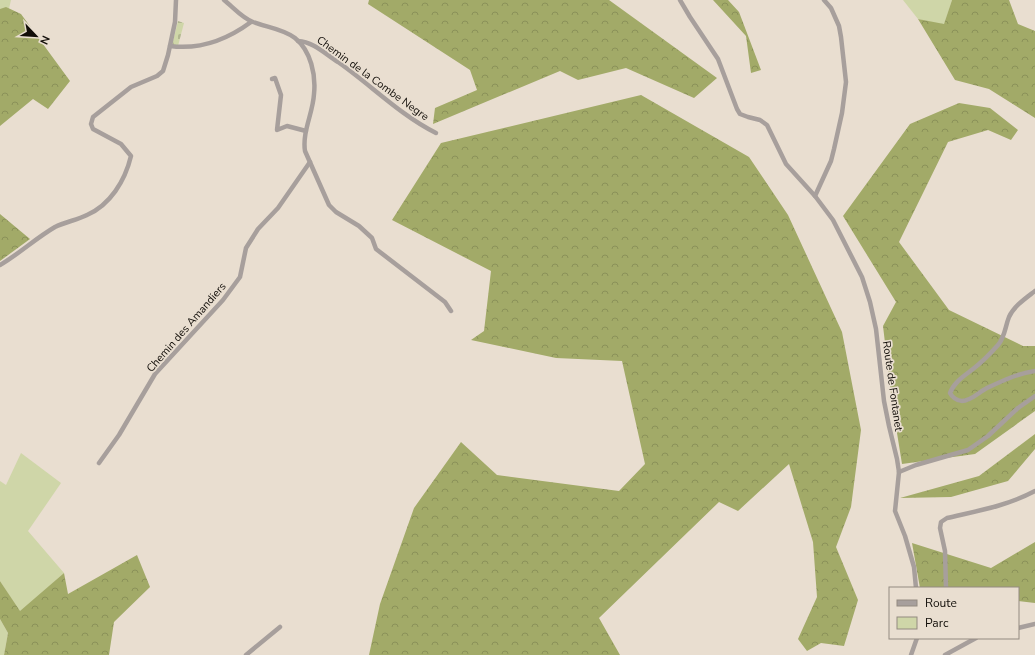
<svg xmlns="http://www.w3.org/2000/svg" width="1035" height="655" font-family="'Nunito Sans',sans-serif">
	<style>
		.green { fill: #cfd6a8 }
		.forest { fill: url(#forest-crowns) }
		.cemetery { fill: url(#cemetery-stones) }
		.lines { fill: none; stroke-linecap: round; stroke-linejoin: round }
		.street { stroke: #a79f9c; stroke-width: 4.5 }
		.labels { text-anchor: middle; stroke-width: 3.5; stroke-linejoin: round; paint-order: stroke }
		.street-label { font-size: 11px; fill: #110d08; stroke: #e9ded0 }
	</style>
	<defs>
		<pattern id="forest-crowns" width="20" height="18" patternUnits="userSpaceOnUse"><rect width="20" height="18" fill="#a2aa68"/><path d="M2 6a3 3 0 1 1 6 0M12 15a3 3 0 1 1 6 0" fill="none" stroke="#8a9159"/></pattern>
		<pattern id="cemetery-stones" width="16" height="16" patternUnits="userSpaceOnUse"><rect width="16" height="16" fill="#cfd6a8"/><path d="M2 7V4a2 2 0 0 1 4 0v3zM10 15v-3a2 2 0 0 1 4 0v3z" fill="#b1b68f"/></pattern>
	</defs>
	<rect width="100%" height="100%" fill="#e9ded0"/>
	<!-- green -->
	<g class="green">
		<path d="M0,0H11L4,31L0,32Z"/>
		<path d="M903,0H952L944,25L918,19Z"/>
		<path d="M21,453L61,483L28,531L64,573L20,612L0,581V481L6,485Z"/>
		<path d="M0,619L8,633L4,655H0Z"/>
	</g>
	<!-- forest -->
	<g class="forest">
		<path d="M369,0H609L717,78L694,98L626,68L578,80L560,71L433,124L435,108L477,90L470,70L368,4Z"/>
		<path d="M713,0H728L739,12L761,70L751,73L746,36Z"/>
		<path d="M952,0H1009L1018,24L1035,31V118L989,89L955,80L918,19L944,24Z"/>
		<path d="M6,7L21,14L70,81L48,109L33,99L0,126V9Z"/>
		<path d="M641,95L749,157L788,215L842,332L861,430L851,507L836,547L858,600L844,646L821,643L807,651L798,639L817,597L813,542L789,464L738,511L719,502L599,618L620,655H369L380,604L414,508L461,442L497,475L619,491L645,464L622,361L556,358L471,340L484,331L491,271L392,220L441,143Z"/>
		<path d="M959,103L990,108L1018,130L1011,140L988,130L948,142L899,242L949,310L1023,346H1035V411L975,454L902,464L892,402L883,326L896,302L843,216L910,124Z"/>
		<path d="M0,214L30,239L0,261Z"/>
		<path d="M1035,434V449L1008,481L951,497L900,498L979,476Z"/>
		<path d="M1035,542V603L1018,601V588H920L912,543L991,568Z"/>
		<path d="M137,555L150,587L114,622L109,655H4L8,633L0,619V581L20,611L64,573L68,594Z"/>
	</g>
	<!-- cemetery -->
	<path class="cemetery" d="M178,21L184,23L178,46L172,45Z"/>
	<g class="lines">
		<!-- street -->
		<g class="street">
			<path d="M224,0C233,7 242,18 253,22C266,27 284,29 295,38C311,51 316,75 314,94C313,113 302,132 305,151L329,205L336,212L359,226L372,238L376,249L445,302L451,311"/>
			<path d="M680,0L690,17L718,59L737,109L740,114L748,117L760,120L767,125L786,164L815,196L833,220L862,277L870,302L876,329L884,401L889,426L897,459L899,472L895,511L905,536L914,567L916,588"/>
			<path d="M298,41C314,42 325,54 338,62C371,85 400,115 436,133"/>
			<path d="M170,46C200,50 228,39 251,22"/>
			<path d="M272,79L275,78L281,95L277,130L287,126L306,131"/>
			<path d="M815,196L831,161L834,149L842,113L846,82L841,37L839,26L831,8L824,0"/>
			<path d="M0,265C19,254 36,238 55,227C65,222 77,220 87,215C110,205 125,181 131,156L121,144L93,129L91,124L93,117L131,87L157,76L163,71L168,55L175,22L176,0"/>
			<path d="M1035,291C1026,298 1014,306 1009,317C1005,327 1005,337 998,345C990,354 982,362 973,369C964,376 954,382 950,393C952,397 957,401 962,401C971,401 979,392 987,388C1002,381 1019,373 1035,371"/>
			<path d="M99,463L119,435L155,374L223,300L240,277L246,248L258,229L278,208L310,162"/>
			<path d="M899,472L916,465L968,450L988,436L1018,408L1035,396"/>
			<path d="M946,588L945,551L940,528L941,522L947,518C977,511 1007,506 1035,491"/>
			<path d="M1018,628L1035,624"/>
			<path d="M246,655L280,627"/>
			<path d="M911,655L917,638"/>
			<path d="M945,655L976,638"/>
		</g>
	</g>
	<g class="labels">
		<!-- street labels -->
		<g class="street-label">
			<text transform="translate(373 78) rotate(36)" y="4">Chemin de la Combe Negre</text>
			<text transform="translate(186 327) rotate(-49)" y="4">Chemin des Amandiers</text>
			<text transform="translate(893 386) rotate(82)" y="4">Route de Fontanet</text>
		</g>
	</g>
	<!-- legend -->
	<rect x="889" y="587" width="130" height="52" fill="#e9ded0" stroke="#938a80"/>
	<rect x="897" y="600" width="20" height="6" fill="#a79f9c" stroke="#938a80"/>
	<text x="925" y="607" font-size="12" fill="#110d08">Route</text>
	<rect x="897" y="617" width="20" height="12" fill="#cfd6a8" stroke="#938a80"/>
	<text x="925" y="627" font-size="12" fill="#110d08">Parc</text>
	<!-- north arrow -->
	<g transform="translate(36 36) rotate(115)" stroke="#e9ded0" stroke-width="3" paint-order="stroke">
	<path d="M0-3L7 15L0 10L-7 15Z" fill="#110d08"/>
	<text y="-6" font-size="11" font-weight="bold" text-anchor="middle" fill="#110d08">N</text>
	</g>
</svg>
